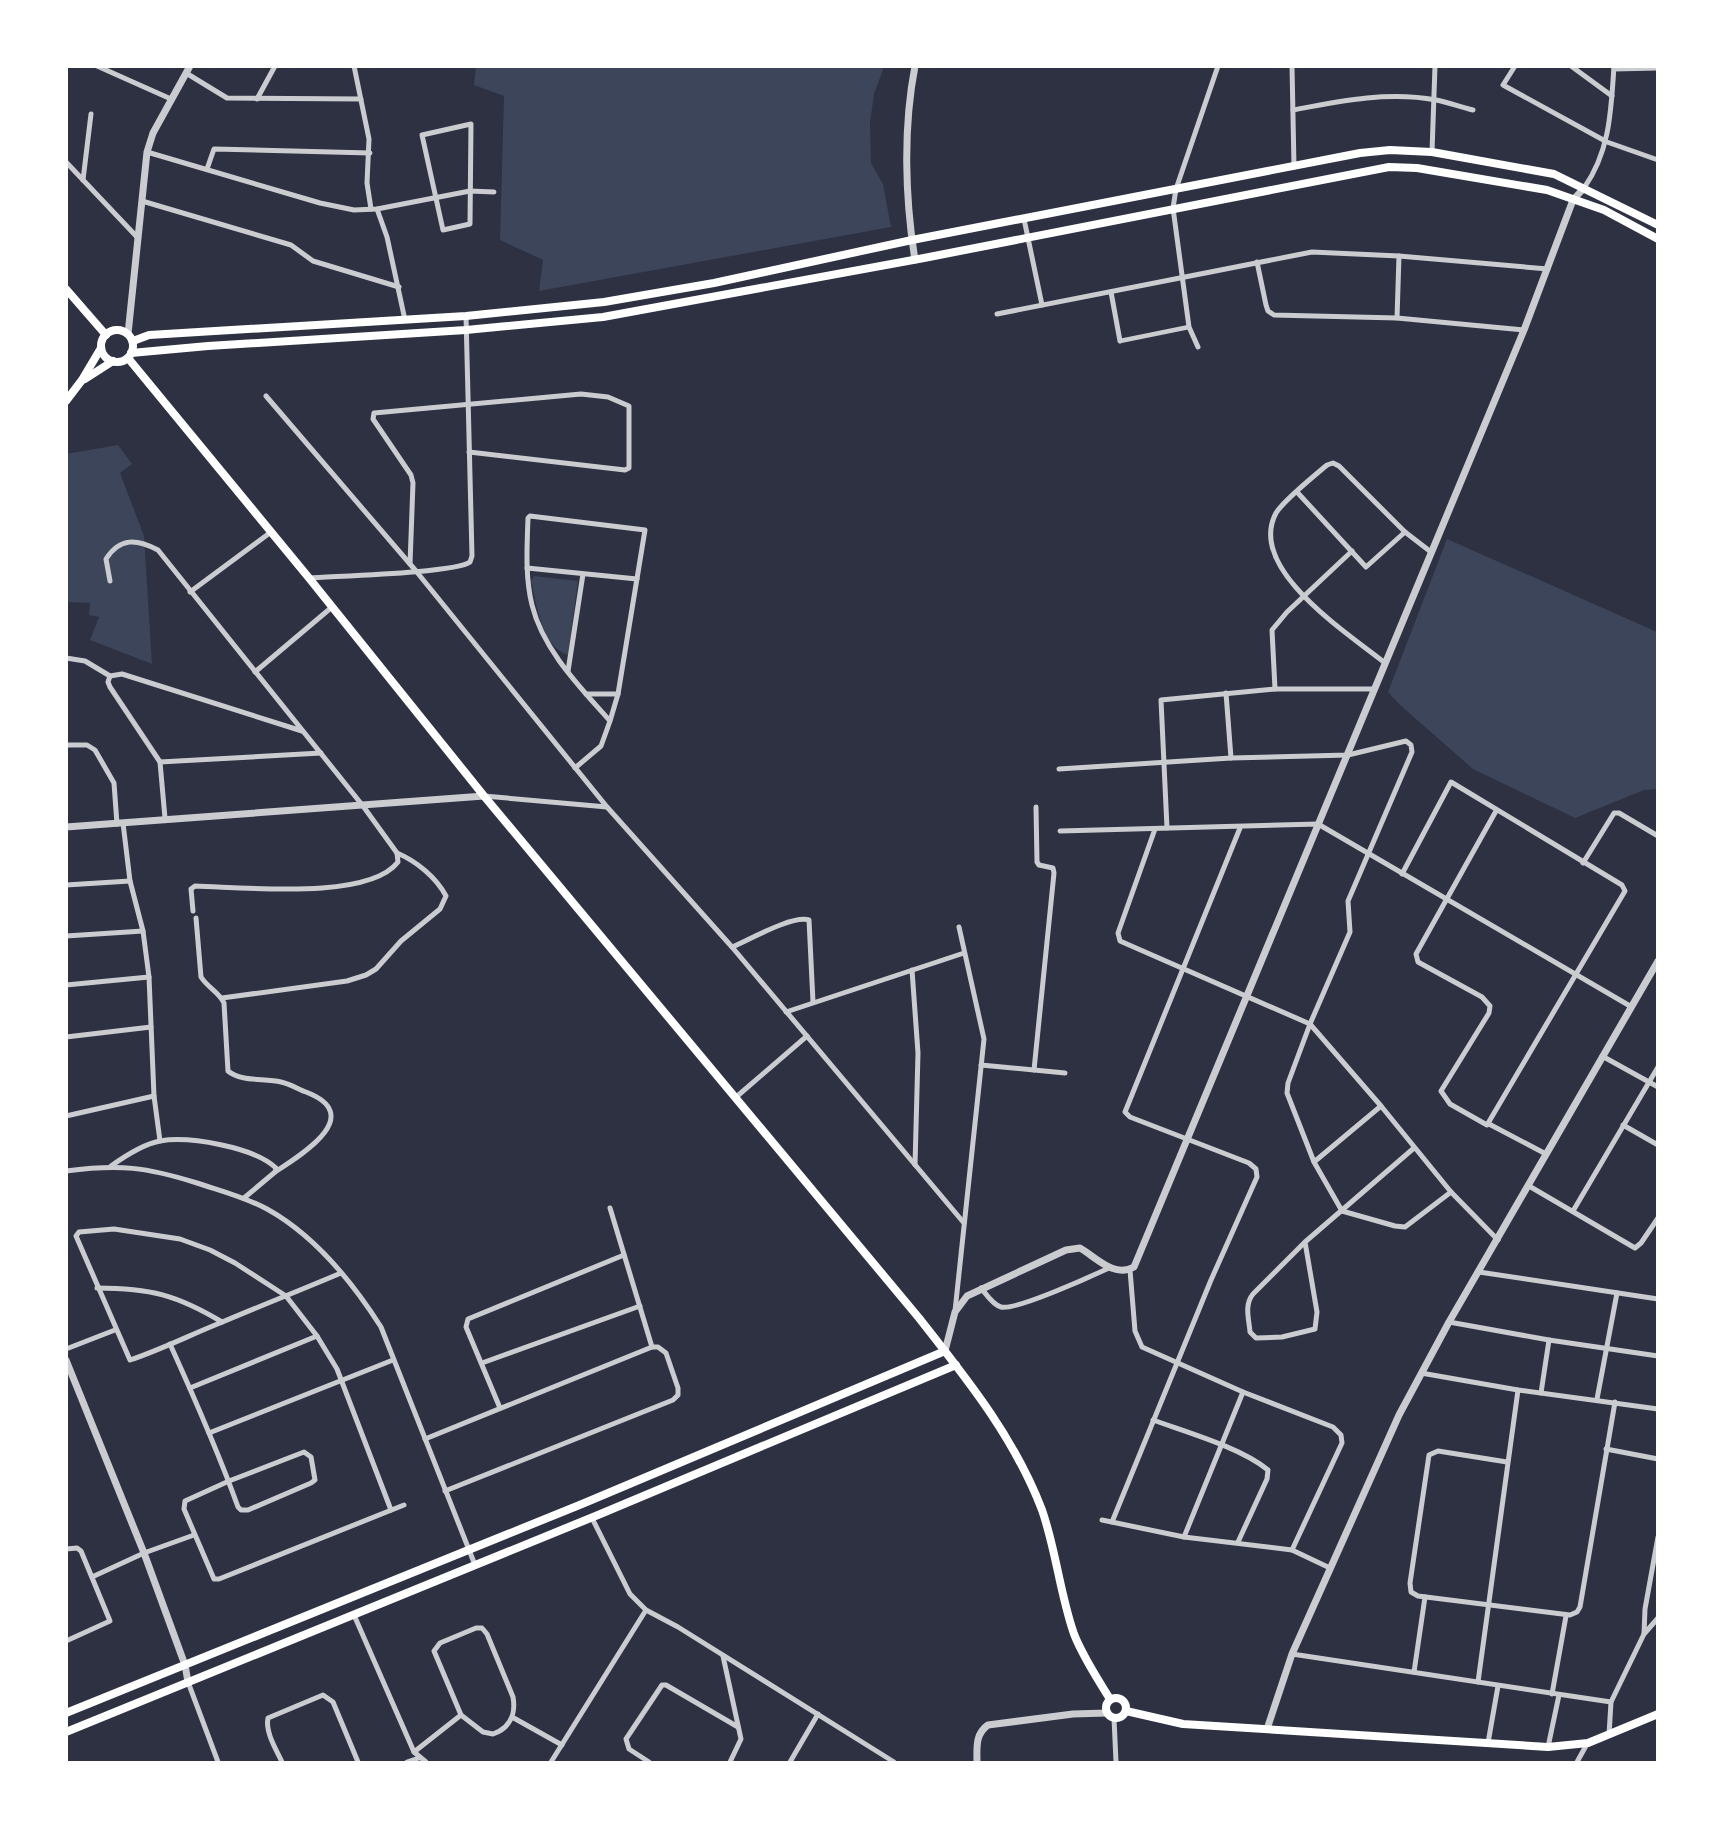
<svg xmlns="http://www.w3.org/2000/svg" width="1724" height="1829" font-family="'Noto Sans',sans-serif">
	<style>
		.green { fill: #3c4559 }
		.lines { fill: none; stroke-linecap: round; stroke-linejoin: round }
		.pedestrian { stroke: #caccd0; stroke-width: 4.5 }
		.minor { stroke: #caccd0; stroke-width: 5 }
		.tertiary { stroke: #caccd0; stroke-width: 7 }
		.secondary { stroke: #fff; stroke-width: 8 }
	</style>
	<rect width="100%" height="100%" fill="#2d3142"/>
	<!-- green -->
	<g class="green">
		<path d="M476,66L884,67L874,94L870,123L871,163L883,184L891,227L539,291L543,260L500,240L504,96L474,85Z"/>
		<path d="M118,445L132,464L120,473L144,536L152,664L90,640L99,617L89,615L90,603L67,602L66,454Z"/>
		<path d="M1447,539L1657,632V789L1644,790L1575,818L1473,769L1400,705L1388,692Z"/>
		<path d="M534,576L578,581L568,655C541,646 537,605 531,581Z"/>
	</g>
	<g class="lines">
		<!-- pedestrian -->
		<path class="pedestrian" d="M1120,341L1189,327"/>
		<!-- minor -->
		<g class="minor">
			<path d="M97,66L171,99"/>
			<path d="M354,66L369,139L367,183L371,209"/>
			<path d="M1292,66L1294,167"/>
			<path d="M1515,66L1503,85L1607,142L1658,160"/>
			<path d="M1571,66L1612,96"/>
			<path d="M1614,69L1658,68"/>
			<path d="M186,73L227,98L361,99"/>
			<path d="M257,99L275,66"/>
			<path d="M1293,110C1340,101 1388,91 1436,100C1448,102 1460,107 1473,110"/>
			<path d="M471,124L470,224L443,230L422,135Z"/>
			<path d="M147,152L320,203L354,210L377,209L470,191L494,192"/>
			<path d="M1432,152L1435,66"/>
			<path d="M66,162L137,237"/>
			<path d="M207,169L214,149L370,153"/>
			<path d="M83,180L91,114"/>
			<path d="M1584,188C1610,151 1611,111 1614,66"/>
			<path d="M142,201L291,245L313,261L399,287"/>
			<path d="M377,209L387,237L405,320"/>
			<path d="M1024,219L1042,305"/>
			<path d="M1257,262L1266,305L1268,311L1274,315L1397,318L1524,330"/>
			<path d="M1111,292L1120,341"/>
			<path d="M997,314L1312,252L1399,256L1548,269"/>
			<path d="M1397,318L1399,256"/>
			<path d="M1198,347L1189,327L1173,208L1176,189L1218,66"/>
			<path d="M266,396L416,571L607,807L732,947L964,1223"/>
			<path d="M1297,492L1366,567L1405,532"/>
			<path d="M410,564L413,483L411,475L373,419L374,413L581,394L608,397L629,406V468L625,470L469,452"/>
			<path d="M527,568L637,579"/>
			<path d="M309,578C335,576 456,573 470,562L472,556L466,316"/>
			<path d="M110,581L106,559C120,537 137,539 158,550L363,806L397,853L398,862C368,901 242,887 195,886L191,889L193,911"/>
			<path d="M190,592L271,532"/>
			<path d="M66,658L85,661L110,676L122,674L302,731"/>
			<path d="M1385,663C1349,634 1246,569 1276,513C1284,500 1314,476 1327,465L1333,463L1339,466L1405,532L1431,552"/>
			<path d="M568,671L583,574"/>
			<path d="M255,672L332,607"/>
			<path d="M110,676L108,682L110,687L160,762L165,818"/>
			<path d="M1275,689L1272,630L1287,612L1352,551"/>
			<path d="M1226,693L1231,758"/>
			<path d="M586,694H618"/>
			<path d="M66,745H87L95,750L114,783L117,824"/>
			<path d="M160,762L321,753"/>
			<path d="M575,768L601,746L610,721L618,694L645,530L530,516L528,518C527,547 525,577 532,605C543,650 580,687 610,721"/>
			<path d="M1059,769L1231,758L1348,755L1406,741L1411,745L1412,752L1348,901L1350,932L1310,1024L1288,1083L1287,1093L1314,1162L1342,1211L1395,1226L1405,1227L1451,1192"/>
			<path d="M484,796L607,807"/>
			<path d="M123,823L130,881L143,931L149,977L154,1096L160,1141"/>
			<path d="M1167,828L1161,700L1275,689H1375"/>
			<path d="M1155,829L1118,933L1120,941L1310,1024L1381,1106L1451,1192L1498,1240"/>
			<path d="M1060,831L1318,824L1630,1006"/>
			<path d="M1583,863L1614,813H1619L1658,836"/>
			<path d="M1402,874L1451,782L1622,885L1625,891L1487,1125L1450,1104L1441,1091L1489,1013L1490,1006L1482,997L1418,962L1416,954L1496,811"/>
			<path d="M66,885L130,881"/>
			<path d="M196,918L201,977C208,988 219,992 224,1003L228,1071C241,1082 264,1078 281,1082C290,1084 298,1089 306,1092C366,1115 303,1154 275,1172"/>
			<path d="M66,936L143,931"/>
			<path d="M732,947C749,940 792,915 809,920L813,1002"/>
			<path d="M912,970L918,1053L915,1165"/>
			<path d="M66,985L149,977"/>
			<path d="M222,998L347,981L366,975L376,969L401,941L440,909L446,896C436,877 416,861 397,853"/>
			<path d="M786,1012L964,953"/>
			<path d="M66,1037L151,1027"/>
			<path d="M1602,1056L1658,1087"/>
			<path d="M981,1065L1065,1073"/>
			<path d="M1034,1070L1054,873L1053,868L1039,865L1037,862L1036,807"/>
			<path d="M735,1098L807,1036"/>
			<path d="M66,1116L154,1096"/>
			<path d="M1489,1124L1546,1154"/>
			<path d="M1623,1125L1658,1145"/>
			<path d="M1314,1162L1381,1106"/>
			<path d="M111,1166C125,1156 144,1144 160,1141C189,1136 254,1147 276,1168L275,1172L244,1198"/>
			<path d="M66,1171C120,1164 146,1167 197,1183C221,1191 245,1197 267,1209C314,1235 353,1283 381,1327L475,1565"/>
			<path d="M1529,1186L1635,1248L1641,1243L1658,1218"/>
			<path d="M610,1208L652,1347"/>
			<path d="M1573,1211L1658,1067"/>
			<path d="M1305,1242L1317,1312L1315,1329L1282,1337L1256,1338L1250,1332C1249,1319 1244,1305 1253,1294L1305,1242L1414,1148"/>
			<path d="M1130,1270L1135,1331L1142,1347L1243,1392L1333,1427L1341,1435L1342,1443L1292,1550"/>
			<path d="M1479,1272L1658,1299"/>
			<path d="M341,1273C301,1290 260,1306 220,1323C190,1335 160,1350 130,1360L76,1236L79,1232L114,1229L180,1239L210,1250L235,1263L286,1296L317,1336L337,1369L391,1510"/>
			<path d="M97,1288C150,1288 177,1295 222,1322"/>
			<path d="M981,1288C986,1294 993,1305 1001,1307C1015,1311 1092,1276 1109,1268"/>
			<path d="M955,1311L984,1039L959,927"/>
			<path d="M1449,1322L1549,1340L1658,1356"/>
			<path d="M170,1344C194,1397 218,1451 238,1507L241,1510H248L311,1483L315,1480L311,1457L304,1452L229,1481L185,1501L184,1509L214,1579H219L404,1505"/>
			<path d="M66,1349L115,1330"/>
			<path d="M482,1363L640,1306"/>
			<path d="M1421,1373L1518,1390L1658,1409"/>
			<path d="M190,1388L317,1336"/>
			<path d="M1541,1393L1549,1340"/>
			<path d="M1597,1399L1617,1293"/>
			<path d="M500,1408L466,1327L468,1319L624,1255"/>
			<path d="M1153,1420C1186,1432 1242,1448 1268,1470L1267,1479L1238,1542"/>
			<path d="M209,1433L393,1360"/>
			<path d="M425,1439L652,1347H658L666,1353L678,1388V1395L673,1400L445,1491"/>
			<path d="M1606,1449L1658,1459"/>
			<path d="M1507,1462L1438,1451L1429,1455L1410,1583L1411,1592L1418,1596L1570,1615L1577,1612L1580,1607L1615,1402"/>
			<path d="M592,1518L630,1594L646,1610L678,1627L894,1762"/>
			<path d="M1102,1520L1184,1537L1292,1550L1330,1568"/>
			<path d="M1112,1522L1211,1280L1257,1177L1256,1169L1249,1163L1130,1117L1125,1112L1240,828"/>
			<path d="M1184,1537L1243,1392"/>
			<path d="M66,1549L77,1548L81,1551L110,1621L66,1641"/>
			<path d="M92,1577L144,1553L194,1535"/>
			<path d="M354,1615L414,1752L426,1762"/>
			<path d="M476,1628H482L487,1634L513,1697C516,1714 510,1728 493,1734L483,1732L461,1715L434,1651L440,1643Z"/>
			<path d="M1644,1634L1645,1609L1658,1537"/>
			<path d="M1292,1654L1611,1702"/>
			<path d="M723,1656L741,1739L730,1762"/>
			<path d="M1414,1672L1425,1597"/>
			<path d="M188,1682L218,1762"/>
			<path d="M1478,1682L1518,1390"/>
			<path d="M1552,1694L1566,1616"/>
			<path d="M512,1717L562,1745"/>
			<path d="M1114,1718L1116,1762"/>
			<path d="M1609,1735L1611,1702L1644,1634L1658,1618"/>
			<path d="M1488,1743L1498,1686"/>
			<path d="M1548,1747L1559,1695"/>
			<path d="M414,1752L461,1715"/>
			<path d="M282,1762C276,1749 265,1732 268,1718L323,1695L333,1702L358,1762"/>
			<path d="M407,1762L419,1758"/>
			<path d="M551,1762L646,1610"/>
			<path d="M649,1762L629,1749L626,1739L662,1685H666L738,1727"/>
			<path d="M790,1762L818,1714"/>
			<path d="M1577,1762L1587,1744"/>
		</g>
		<!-- tertiary -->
		<g class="tertiary">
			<path d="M915,66C903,128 905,198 915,260"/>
			<path d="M128,334L147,152L153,133L190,66"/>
			<path d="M66,827L484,796"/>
			<path d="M945,1351L955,1312L967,1296L1066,1250L1080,1248C1097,1258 1114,1278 1134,1267L1524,330L1573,200L1584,188"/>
			<path d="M66,1360L144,1553L185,1665L188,1682"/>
			<path d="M1267,1729L1292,1654L1399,1415L1449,1322L1658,961"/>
			<path d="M977,1762C977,1748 975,1734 988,1725L1073,1714L1107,1713"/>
		</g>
		<!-- secondary -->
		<g class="secondary">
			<path d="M66,289L106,335"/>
			<circle cx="117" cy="346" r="16"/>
			<path d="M133,341L149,335L466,316L604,302L714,283L912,240L1360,153L1390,150L1432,152L1554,174L1658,225"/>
			<path d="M131,353L208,346L466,330L603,317L924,258L1389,167L1417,168L1547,190L1604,210L1658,239"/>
			<path d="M128,358L309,578L484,796L919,1318C967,1379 1014,1437 1042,1510C1056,1550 1060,1594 1074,1634C1083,1657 1097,1678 1110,1699"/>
			<path d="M85,379L113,361"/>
			<path d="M66,401L82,380L101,348"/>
			<circle cx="1116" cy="1708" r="10"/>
			<path d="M1126,1711L1183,1724L1548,1747L1588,1743L1658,1714"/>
			<path d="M66,1713L582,1504L945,1351"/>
			<path d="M66,1732L598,1515L956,1365"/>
		</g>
	</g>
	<!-- border -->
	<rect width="1724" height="1829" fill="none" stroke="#ffffff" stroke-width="136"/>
</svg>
